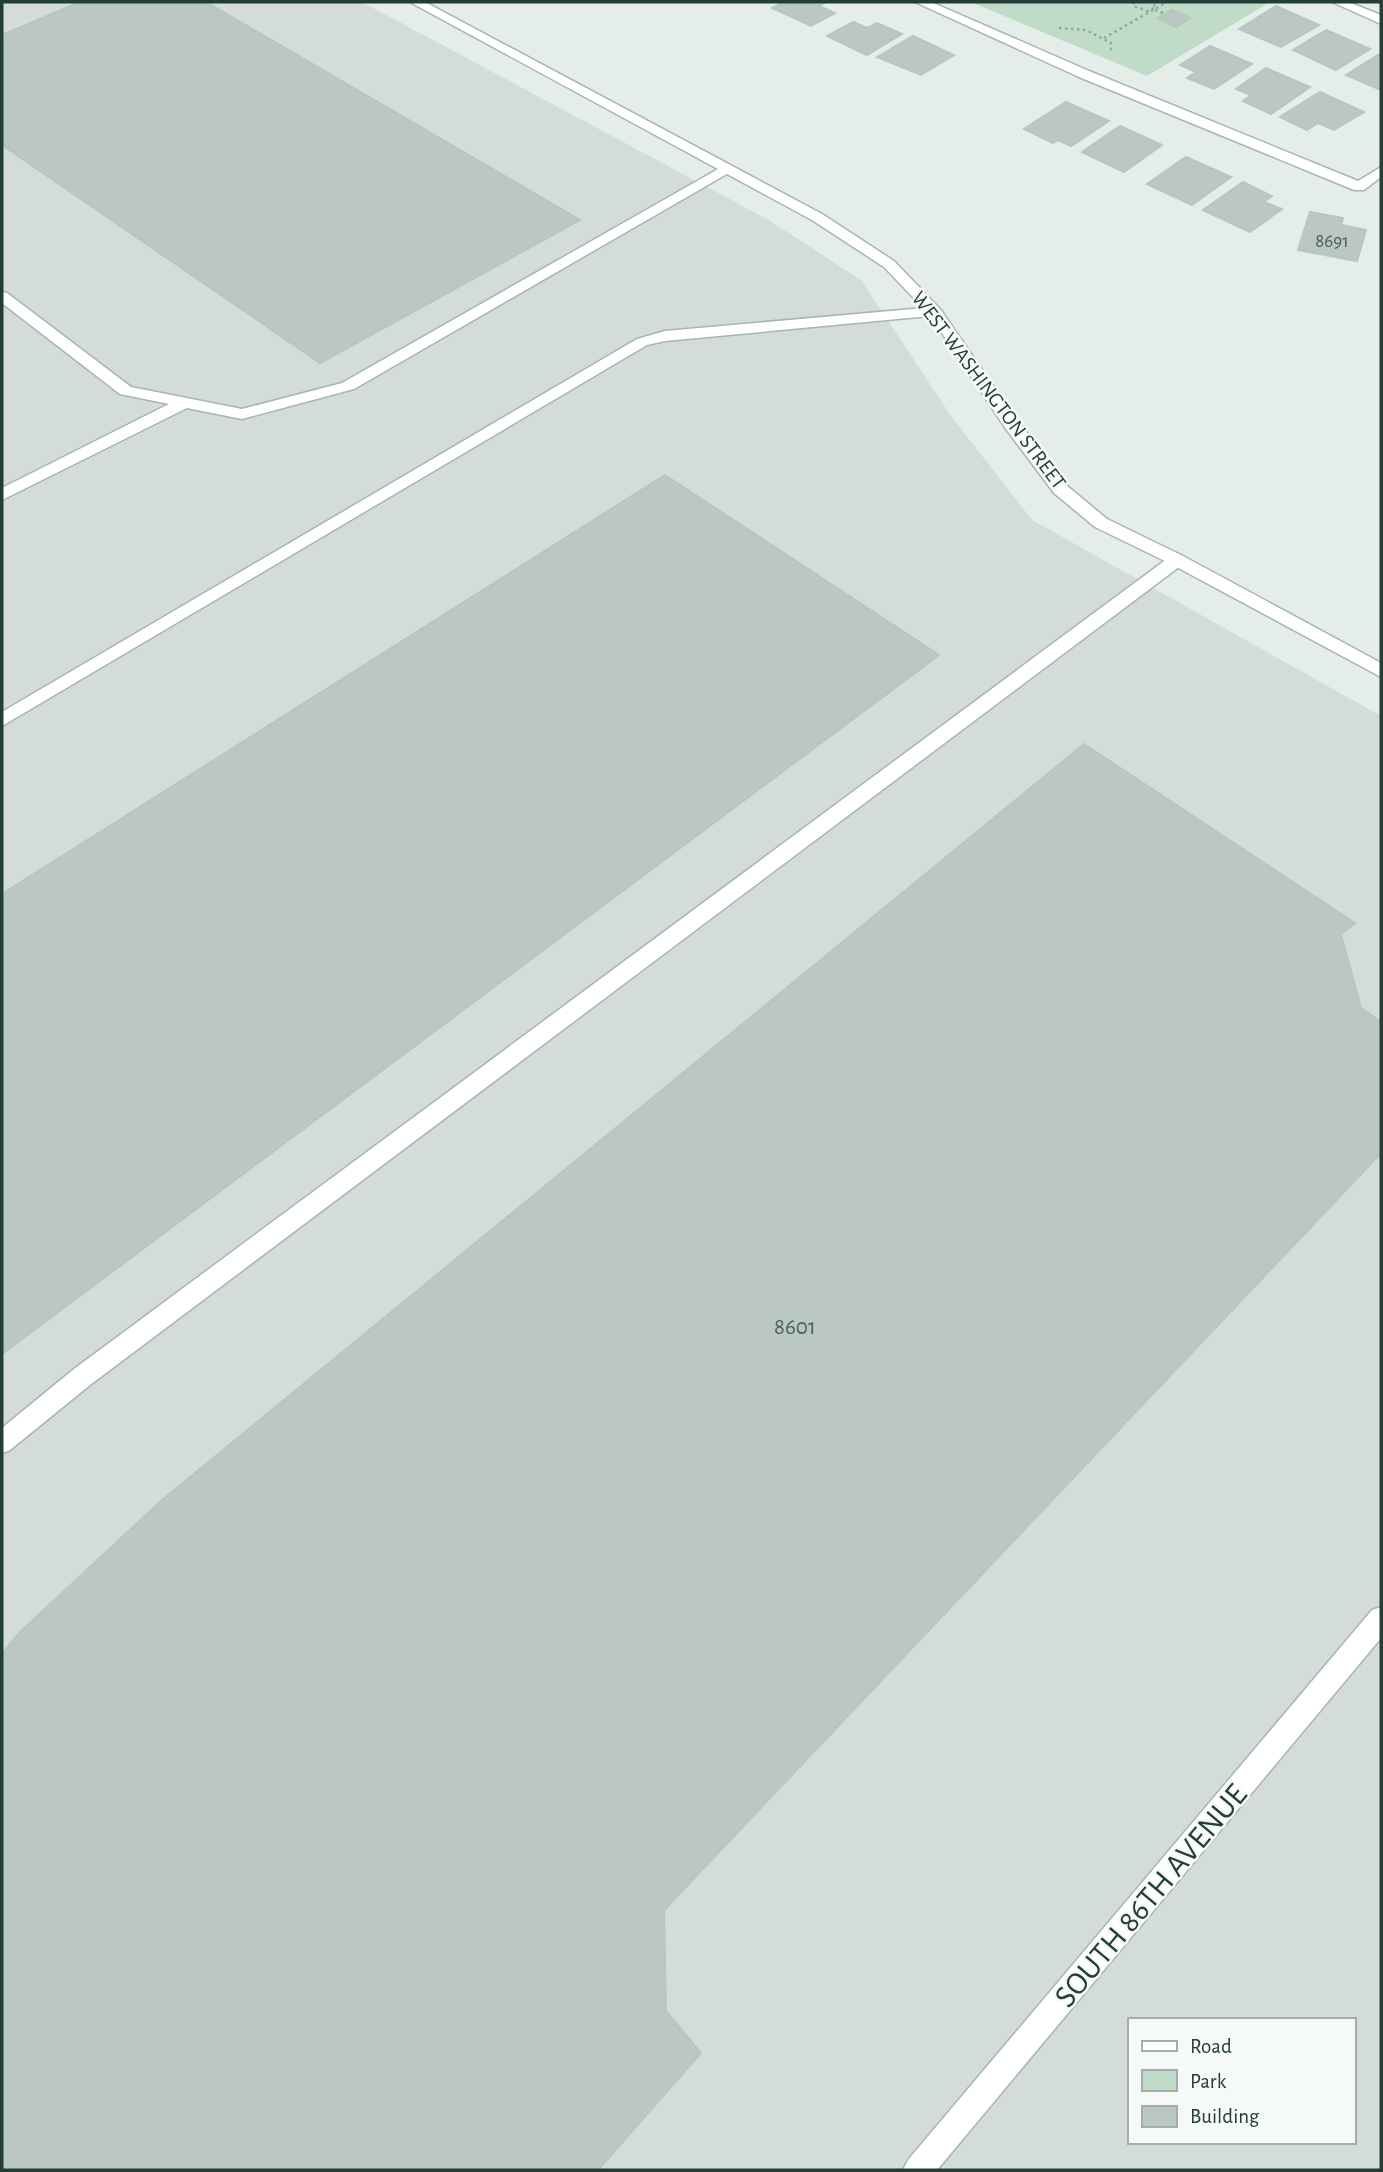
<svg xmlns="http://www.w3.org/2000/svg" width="1383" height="2172" font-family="'Alegreya Sans',sans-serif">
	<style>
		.built { fill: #d3dcd8; fill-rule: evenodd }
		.green { fill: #c0dbc8 }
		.building { fill: #bac7c2; stroke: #b8c6c0; stroke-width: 2 }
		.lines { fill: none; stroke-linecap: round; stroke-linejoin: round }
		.lane-casing { stroke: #a8b5b0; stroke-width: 3 }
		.street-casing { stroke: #a8b5b0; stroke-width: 3 }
		.path { stroke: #88ada2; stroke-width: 2.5; stroke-dasharray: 2.5 3.5; stroke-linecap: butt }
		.lane { fill: #fff; fill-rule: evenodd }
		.street { fill: #fff; fill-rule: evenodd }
		.labels { text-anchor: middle; stroke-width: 5; stroke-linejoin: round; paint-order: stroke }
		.far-number-label { font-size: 19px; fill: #4a605a }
		.far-street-label { font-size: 21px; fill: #253d37; stroke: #f5f9f7 }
		.number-label { font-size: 23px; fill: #4a605a }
		.near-street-label { font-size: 32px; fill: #253d37; stroke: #f5f9f7 }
	</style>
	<rect width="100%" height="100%" fill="#e5ede9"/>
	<!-- built -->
	<path class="built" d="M2,2H362L767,219L861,280L951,416L1032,520L1381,716V2170H2ZM1129,2020H1353V2142H1129Z"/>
	<!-- green -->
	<path class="green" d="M971,2H1270L1147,76Z"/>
	<!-- building -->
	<g class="building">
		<path d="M80,2H206L580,220L320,363L2,145V35Z"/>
		<path d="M784,2H826L819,6L835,13L811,26L772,8Z"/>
		<path d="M1276,6L1319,25L1281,47L1239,29Z"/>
		<path d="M1172,10L1190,18L1176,27L1158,18Z"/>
		<path d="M853,22L867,28L877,23L902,34L867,55L827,36Z"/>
		<path d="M1326,30L1370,49L1336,70L1293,50Z"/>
		<path d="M913,36L954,55L921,75L877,57Z"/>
		<path d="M1210,46L1252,64L1214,89L1187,78L1196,72L1180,65Z"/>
		<path d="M1381,53V90L1346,75Z"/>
		<path d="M1266,68L1310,87L1271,114L1243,101L1251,95L1236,89Z"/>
		<path d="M1320,92L1364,112L1334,130L1318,123L1307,130L1280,117Z"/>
		<path d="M1066,102L1109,121L1071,146L1058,140L1053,143L1024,129Z"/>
		<path d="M1120,126L1162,145L1124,172L1082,152Z"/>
		<path d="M1186,157L1231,177L1192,205L1147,184Z"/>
		<path d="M1243,182L1272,196L1264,202L1282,209L1250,232L1203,210Z"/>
		<path d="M1310,212L1343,218L1341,225L1366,230L1357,261L1298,250Z"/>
		<path d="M665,475L939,655L2,1354V894Z"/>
		<path d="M1084,744L1355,923L1341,934L1361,1008L1381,1022V1153L664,1910L666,2011L701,2053L598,2170H2V1654L19,1633L162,1500Z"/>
	</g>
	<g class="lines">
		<!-- lane casing -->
		<g class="lane-casing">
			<g id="lane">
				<path d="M727,164L734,168L732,171L354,389L242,419L187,408L2,500V488L169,404L120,394L2,303V292L7,293L131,387L242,409L342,383Z"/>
				<path d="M935,307L943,312L940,315L665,341L647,345L2,726V712L637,339L665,331Z"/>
				<path d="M1177,554L1185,560L1183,564L90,1385L10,1450L2,1453V1428L74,1369L1171,556Z"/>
				<path d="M1381,1607V1638L937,2170H903L908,2160L1372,1610Z"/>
			</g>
		</g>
		<!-- street casing -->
		<g class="street-casing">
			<g id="street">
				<path d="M410,2H425L822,214L894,261L940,309L1018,421L1066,485L1107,519L1183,556L1381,663V677L1171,564L1095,527L1054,493L1006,429L930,315L884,267L812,220Z"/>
				<path d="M915,2H931L1089,71L1358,181L1381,167V177L1364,190H1354L1079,77Z"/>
				<path d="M1332,2H1348L1381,15V24Z"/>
			</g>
		</g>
		<!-- path -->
		<g class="path">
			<path d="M1134,2L1133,6L1148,11L1156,7L1152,2"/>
			<path d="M1155,10L1165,14"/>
			<path d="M1059,28L1086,30L1111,43V51"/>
			<path d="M1104,38L1167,2"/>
		</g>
		<!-- lane -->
		<use href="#lane" class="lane"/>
		<!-- street -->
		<use href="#street" class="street"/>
	</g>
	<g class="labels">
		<!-- far-number labels -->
		<g class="far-number-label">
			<text x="1332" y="247">8691</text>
		</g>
		<!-- far-street labels -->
		<g class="far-street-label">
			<text transform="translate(989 390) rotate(53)" y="7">WEST WASHINGTON STREET</text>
		</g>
		<!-- number labels -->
		<g class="number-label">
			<text x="795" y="1334">8601</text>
		</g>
		<!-- near-street labels -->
		<g class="near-street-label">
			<text transform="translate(1150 1895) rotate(-50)" y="11">SOUTH 86TH AVENUE</text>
		</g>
	</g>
	<!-- border -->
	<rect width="1383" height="2172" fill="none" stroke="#253d37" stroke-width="7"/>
	<!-- legend -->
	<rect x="1128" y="2018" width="228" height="126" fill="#f5f9f7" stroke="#a2aeaa" stroke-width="2"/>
	<rect x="1142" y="2041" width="35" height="10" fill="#ffffff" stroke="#a2aeaa" stroke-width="2"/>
	<text x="1190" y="2053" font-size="21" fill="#253d37">Road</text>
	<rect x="1142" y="2070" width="35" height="21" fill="#c0dbc8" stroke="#a2aeaa" stroke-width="2"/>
	<text x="1190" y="2088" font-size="21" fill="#253d37">Park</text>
	<rect x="1142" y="2106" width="35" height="21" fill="#bac7c2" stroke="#a2aeaa" stroke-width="2"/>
	<text x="1190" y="2123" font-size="21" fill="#253d37">Building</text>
</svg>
